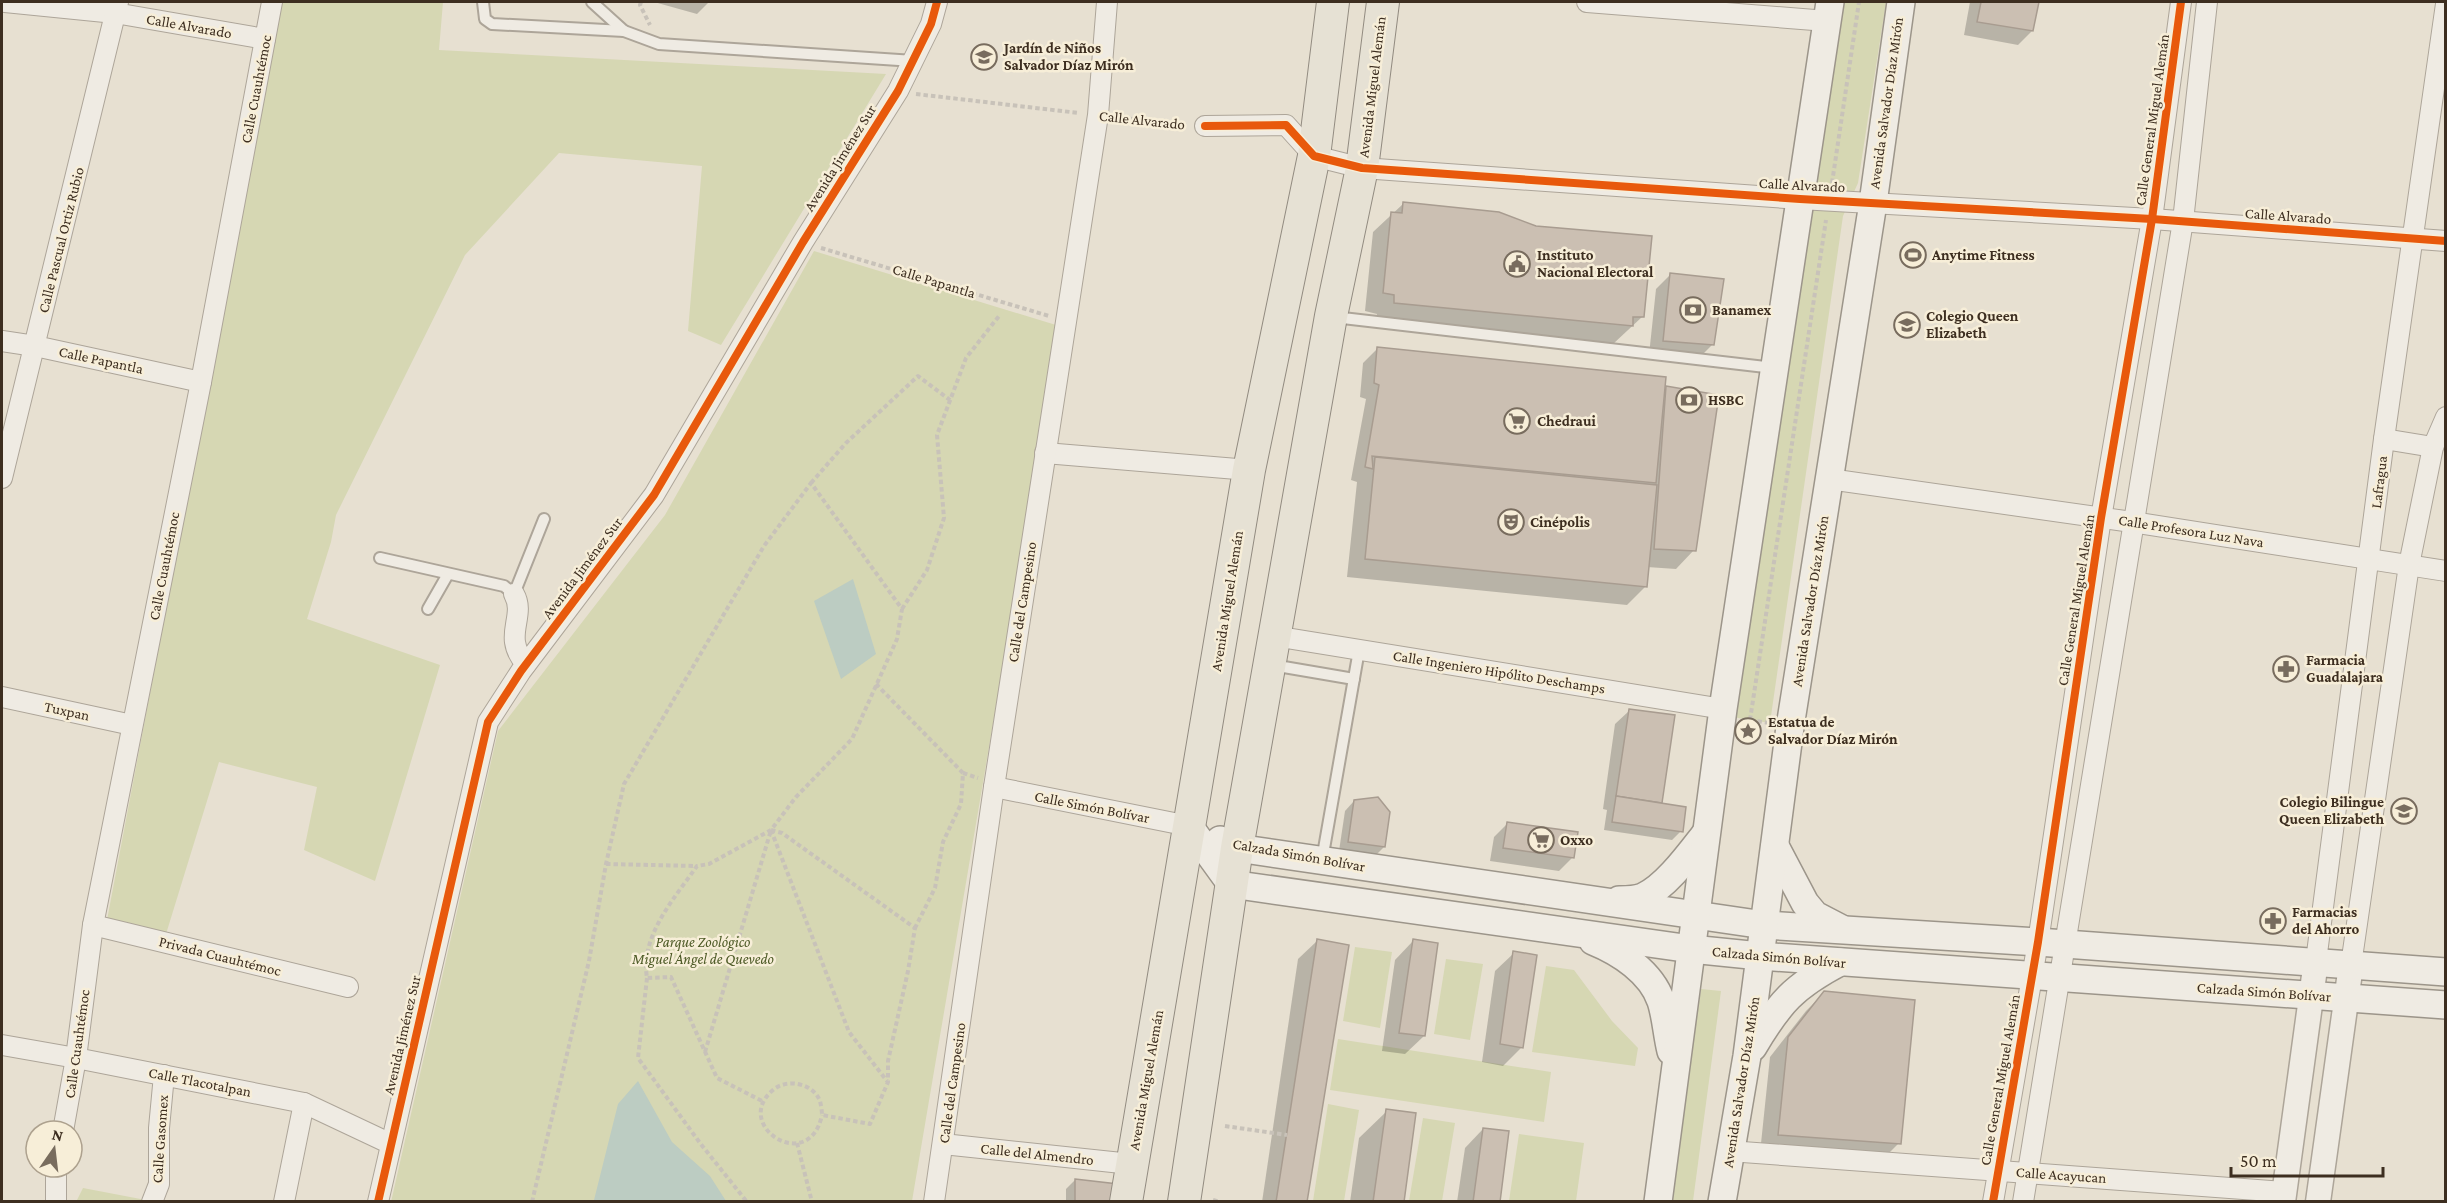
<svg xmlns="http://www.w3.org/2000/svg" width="2447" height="1203" font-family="'Crimson Pro',serif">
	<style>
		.green { fill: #d6d7b3 }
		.water { fill: #bcccc2 }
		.shadow { fill: #0003 }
		.building { fill: #cbbfb2; stroke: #a89c90; stroke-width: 1.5 }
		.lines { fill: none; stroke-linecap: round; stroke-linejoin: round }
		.service-casing { stroke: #ada599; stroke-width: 14 }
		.minor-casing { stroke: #ada599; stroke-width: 22 }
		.tertiary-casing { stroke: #ada599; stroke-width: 27 }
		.secondary-casing { stroke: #9c958a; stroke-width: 30 }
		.primary-casing { stroke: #928b80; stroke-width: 34 }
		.path { stroke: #c8c2b9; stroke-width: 4; stroke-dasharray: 4.5 3; stroke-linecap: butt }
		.service { stroke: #efebe3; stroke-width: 10 }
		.minor { stroke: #efebe3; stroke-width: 20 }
		.tertiary { stroke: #efebe3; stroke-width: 24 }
		.secondary { stroke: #efebe3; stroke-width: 27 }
		.primary { stroke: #e6e1d4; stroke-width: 32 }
		.cycleway-casing { stroke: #f7eed8; stroke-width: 11 }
		.cycleway { stroke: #e8590c; stroke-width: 8 }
		.labels { text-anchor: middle; stroke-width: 5; stroke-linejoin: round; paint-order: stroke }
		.street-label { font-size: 15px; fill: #3d2e20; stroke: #f7eed8 }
		.poi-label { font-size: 15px; font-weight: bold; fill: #3d2e20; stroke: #f7eed8; text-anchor: start }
		.park-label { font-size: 15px; font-style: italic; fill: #4d5a26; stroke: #f7eed8 }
	</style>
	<rect width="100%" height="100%" fill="#e7e0d1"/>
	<!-- green -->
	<g class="green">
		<path d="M281,2H443L439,50L886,74L721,345L688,331L702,166L559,153L465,255L336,515L331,542L307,619L440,665L375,881L304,850L317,787L219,762L166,934L107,920Z"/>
		<path d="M1836,2H1886L1858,183L1843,216L1770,723L1732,717Z"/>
		<path d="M814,251L1056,325L1008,635L912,1201L391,1202L498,731L665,515Z"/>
		<path d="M1355,947L1392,952L1380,1028L1343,1021Z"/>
		<path d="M1446,959L1483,964L1470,1040L1434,1034Z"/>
		<path d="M1546,966L1574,970L1612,1021L1638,1048L1635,1066L1532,1052Z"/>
		<path d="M1701,989L1721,991L1693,1201L1669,1202Z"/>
		<path d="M1338,1039L1551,1072L1544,1122L1330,1090Z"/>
		<path d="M1328,1104L1359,1110L1344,1201H1313Z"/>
		<path d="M1423,1118L1455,1123L1442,1201H1409Z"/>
		<path d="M1519,1134L1584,1143L1576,1201H1509Z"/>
		<path d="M83,1188L151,1201L76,1202Z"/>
	</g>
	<!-- water -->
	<g class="water">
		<path d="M853,579L876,654L841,679L814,601Z"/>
		<path d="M638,1081L672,1142L710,1176L726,1201H588L594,1200L618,1104Z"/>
	</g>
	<!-- shadow -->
	<g class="shadow">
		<path d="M654,2H709L697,14Z"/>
		<path d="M1970,2H2037L2032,31L2018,45L1964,35Z"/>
		<path d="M1403,204L1536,227L1642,317L1613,344L1376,321L1377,314L1365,311L1373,232Z"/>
		<path d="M1670,275L1713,344L1699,358L1649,355L1656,289Z"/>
		<path d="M1377,349L1664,390L1666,387L1694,550L1676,569L1647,567L1645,587L1627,605L1347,577L1357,482L1351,480L1366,399L1360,397L1363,363Z"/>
		<path d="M1629,711L1674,717L1660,804L1681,831L1672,840L1604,830L1607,810L1603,809L1615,724Z"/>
		<path d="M1354,801L1384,847L1375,856L1339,851L1345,811Z"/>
		<path d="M1508,823L1573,857L1559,871L1490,861L1494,837Z"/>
		<path d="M1317,941L1305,1202H1262L1298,959Z"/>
		<path d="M1413,941L1424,1036L1405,1054L1382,1051L1395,960Z"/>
		<path d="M1514,953L1522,1047L1503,1066L1482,1062L1495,971Z"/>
		<path d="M1825,992L1899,1143L1881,1161L1760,1153L1770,1057L1806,1011Z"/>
		<path d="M1387,1111L1402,1202H1350L1359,1138Z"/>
		<path d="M1483,1129L1499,1202H1457L1465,1148Z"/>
		<path d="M1075,1180L1115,1202H1066V1189Z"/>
	</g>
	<!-- building -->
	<g class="building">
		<path d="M1981,2H2039L2033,31L1977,22Z"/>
		<path d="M1403,202L1499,212L1536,226L1652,236L1644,317H1633V326L1394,303V295L1383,293L1391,212L1402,213Z"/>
		<path d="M1670,273L1724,279L1714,345L1663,341Z"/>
		<path d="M1377,347L1666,377L1656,483L1372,456L1373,469L1365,467L1379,385L1374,383Z"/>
		<path d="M1666,386L1719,395L1696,551L1654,549Z"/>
		<path d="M1375,457L1657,485L1647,587L1365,559Z"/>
		<path d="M1629,709L1675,715L1662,803L1616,796Z"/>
		<path d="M1616,796L1686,807L1683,832L1612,822Z"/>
		<path d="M1378,797L1390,812L1385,847L1348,842L1354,800Z"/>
		<path d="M1507,822L1578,832L1574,858L1503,848Z"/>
		<path d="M1317,939L1349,945L1307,1202H1276Z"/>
		<path d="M1413,939L1438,943L1425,1036L1399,1033Z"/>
		<path d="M1513,951L1537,955L1523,1048L1500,1044Z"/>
		<path d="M1824,991L1915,1000L1901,1144L1778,1135L1788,1037Z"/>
		<path d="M1386,1109L1416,1113L1404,1202H1373Z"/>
		<path d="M1483,1128L1509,1131L1500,1202H1473Z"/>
		<path d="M1075,1179L1118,1184L1117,1202H1075Z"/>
	</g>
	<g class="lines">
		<!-- service casing -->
		<g class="service-casing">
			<g id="service">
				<path d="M483,2L485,19L492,24L624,31L659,44L914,61"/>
				<path d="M592,2L624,31"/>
				<path d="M1334,317L1774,368"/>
				<path d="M380,558L504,586L514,594L544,519"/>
				<path d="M428,609L448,574"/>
				<path d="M1272,665L1354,679"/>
				<path d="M1322,860L1359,650"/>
			</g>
		</g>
		<!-- minor casing -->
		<g class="minor-casing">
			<g id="minor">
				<path d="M5,2L115,13L265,39"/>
				<path d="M1587,2L1827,21"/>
				<path d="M1205,126L1286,125L1314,156L1362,168L1800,199L2152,219L2446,241"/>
				<path d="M2,341L35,346L201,382"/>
				<path d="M2384,439L2433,447"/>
				<path d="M1045,453L1249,470"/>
				<path d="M2,478L118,2"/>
				<path d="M1829,479L2132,522L2446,571"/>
				<path d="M514,594C527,617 501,636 526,664"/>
				<path d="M1274,636L1723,709"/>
				<path d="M2,697L132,725"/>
				<path d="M994,787L1189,826"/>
				<path d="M93,925L348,987"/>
				<path d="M2316,961L2384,439L2446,4"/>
				<path d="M2351,965L2409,565L2433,447L2446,417"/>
				<path d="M2,1045L76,1058L304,1103L391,1144"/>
				<path d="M63,1131L76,1058L93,925L201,382L272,2"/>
				<path d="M943,1144L1131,1164"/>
				<path d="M1729,1151L2284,1192"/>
				<path d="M56,1202V1167"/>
				<path d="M152,1202L159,1184V1128L164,1075"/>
				<path d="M284,1202L304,1103"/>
				<path d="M378,1202L488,722L521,671L654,495L803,242L898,91L931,24L937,2"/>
				<path d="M934,1202L994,787L1098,115L1107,2"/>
				<path d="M1993,1202L2038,942L2101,518L2152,219L2181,2"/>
				<path d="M2023,1202L2183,221L2207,2"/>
			</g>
		</g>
		<!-- tertiary casing -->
		<g class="tertiary-casing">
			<g id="tertiary">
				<path d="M2283,1202L2316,961"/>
				<path d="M2318,1202L2351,965"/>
			</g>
		</g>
		<!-- secondary casing -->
		<g class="secondary-casing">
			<g id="secondary">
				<path d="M1189,826L1231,884L1691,949L1760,956L2446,1005"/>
				<path d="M1220,840L1237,848L1764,925L2038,942L2446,972"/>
				<path d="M1775,846L1805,903L1815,915L1840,928"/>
				<path d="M1619,900C1626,900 1636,900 1643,897C1666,887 1691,852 1706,833"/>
				<path d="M1593,941C1620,952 1651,972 1661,1001C1666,1016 1667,1035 1671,1051"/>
				<path d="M1753,1047C1779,1003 1794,986 1840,962"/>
				<path d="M1658,1202L1723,709L1830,2"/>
				<path d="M1722,1202L1747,1056L1790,727L1873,203L1901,2"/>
			</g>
		</g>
		<!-- primary casing -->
		<g class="primary-casing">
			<g id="primary">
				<path d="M1126,1202L1249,470L1314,156L1333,2"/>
				<path d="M1184,1202L1237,848L1331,316L1362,168L1383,2"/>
			</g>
		</g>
		<!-- path -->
		<g class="path">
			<path d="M641,2L640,5L650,25"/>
			<path d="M916,94L1079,113"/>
			<path d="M1116,117L1186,125"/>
			<path d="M1832,183L1859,2"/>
			<path d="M821,248L1049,316"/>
			<path d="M811,483L846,443L918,376L950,400"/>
			<path d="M902,609L927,570L944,518L937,435L966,358L999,316"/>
			<path d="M876,684L963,773L961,804L943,842L935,888L915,928"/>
			<path d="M1750,720L1826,220"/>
			<path d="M1750,720L1769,723"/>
			<path d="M963,773L978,778"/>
			<path d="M771,830L782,833L915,928L908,971L888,1061V1082L870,1124L822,1115C822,1111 821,1105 820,1101C813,1083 787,1078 773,1090C731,1125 809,1176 822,1115"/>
			<path d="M771,830L849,1032L887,1081"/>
			<path d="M606,864L696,866"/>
			<path d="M647,978L638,1058L700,1143L747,1202"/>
			<path d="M705,1052L771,830"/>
			<path d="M1225,1126L1287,1135"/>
			<path d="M797,1143L812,1202"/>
			<path d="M1213,1200L1220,1202"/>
			<path d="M532,1202L589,961L606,864L624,784L764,546L811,483L902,609L897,639L852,739L796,797L771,830L709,864L697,866C674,899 640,936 647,978L671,977L717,1078L764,1102"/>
		</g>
		<!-- service -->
		<use href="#service" class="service"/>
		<!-- minor -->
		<use href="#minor" class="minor"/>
		<!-- tertiary -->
		<use href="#tertiary" class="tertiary"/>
		<!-- secondary -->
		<use href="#secondary" class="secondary"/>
		<!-- primary -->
		<use href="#primary" class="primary"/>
		<!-- cycleway casing -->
		<g class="cycleway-casing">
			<g id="cycleway">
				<path d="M1205,126L1286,125L1314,156L1362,168L1800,199L2152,219L2446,241"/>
				<path d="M378,1202L488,722L521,671L654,495L803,242L898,91L931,24L937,2"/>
				<path d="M1993,1202L2038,942L2101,518L2152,219L2181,2"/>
			</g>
		</g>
		<!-- cycleway -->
		<use href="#cycleway" class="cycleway"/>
	</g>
	<!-- icons -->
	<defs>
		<g id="school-ring" transform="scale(1.35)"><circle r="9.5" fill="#f7eed8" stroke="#786c5e" stroke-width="1.5"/><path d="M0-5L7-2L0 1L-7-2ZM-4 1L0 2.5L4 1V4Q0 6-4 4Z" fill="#786c5e"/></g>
		<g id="stadium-ring" transform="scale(1.35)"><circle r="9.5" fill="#f7eed8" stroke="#786c5e" stroke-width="1.5"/><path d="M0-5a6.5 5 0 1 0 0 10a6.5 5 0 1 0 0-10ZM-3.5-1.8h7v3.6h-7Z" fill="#786c5e"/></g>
		<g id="civic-ring" transform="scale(1.35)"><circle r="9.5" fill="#f7eed8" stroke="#786c5e" stroke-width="1.5"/><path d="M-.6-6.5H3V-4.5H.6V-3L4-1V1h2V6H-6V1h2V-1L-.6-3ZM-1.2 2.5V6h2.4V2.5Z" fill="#786c5e"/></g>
		<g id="bank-ring" transform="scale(1.35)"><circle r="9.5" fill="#f7eed8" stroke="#786c5e" stroke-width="1.5"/><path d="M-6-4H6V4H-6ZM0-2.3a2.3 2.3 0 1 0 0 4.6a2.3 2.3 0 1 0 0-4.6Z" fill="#786c5e"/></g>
		<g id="supermarket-ring" transform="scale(1.35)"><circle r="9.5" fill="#f7eed8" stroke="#786c5e" stroke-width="1.5"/><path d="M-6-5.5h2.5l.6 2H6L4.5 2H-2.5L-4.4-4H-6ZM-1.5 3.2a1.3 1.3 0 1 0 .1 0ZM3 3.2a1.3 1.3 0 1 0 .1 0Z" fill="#786c5e"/></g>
		<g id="theatre-ring" transform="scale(1.35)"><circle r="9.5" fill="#f7eed8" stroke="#786c5e" stroke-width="1.5"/><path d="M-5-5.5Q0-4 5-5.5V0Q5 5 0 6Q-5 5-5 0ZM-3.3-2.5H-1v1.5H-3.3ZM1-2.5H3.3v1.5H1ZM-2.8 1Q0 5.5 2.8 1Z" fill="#786c5e"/></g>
		<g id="pharmacy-ring" transform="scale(1.35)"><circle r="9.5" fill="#f7eed8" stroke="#786c5e" stroke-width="1.5"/><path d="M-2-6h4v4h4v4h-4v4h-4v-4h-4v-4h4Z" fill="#786c5e"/></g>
		<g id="sight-ring" transform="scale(1.35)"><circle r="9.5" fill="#f7eed8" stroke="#786c5e" stroke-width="1.5"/><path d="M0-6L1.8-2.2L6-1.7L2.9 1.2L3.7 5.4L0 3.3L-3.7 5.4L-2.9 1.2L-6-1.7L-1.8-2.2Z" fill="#786c5e"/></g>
	</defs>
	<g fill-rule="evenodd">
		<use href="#school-ring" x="984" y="57"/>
		<use href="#stadium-ring" x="1913" y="255"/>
		<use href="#civic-ring" x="1517" y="264"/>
		<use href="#bank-ring" x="1693" y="310"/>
		<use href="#school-ring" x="1907" y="325"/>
		<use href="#bank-ring" x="1689" y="400"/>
		<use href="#supermarket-ring" x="1517" y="421"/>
		<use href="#theatre-ring" x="1511" y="522"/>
		<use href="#pharmacy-ring" x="2286" y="669"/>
		<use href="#sight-ring" x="1748" y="731"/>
		<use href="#school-ring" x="2404" y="811"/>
		<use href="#supermarket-ring" x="1541" y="840"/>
		<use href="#pharmacy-ring" x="2273" y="921"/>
	</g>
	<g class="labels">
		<!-- street labels -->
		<g class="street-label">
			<text transform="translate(189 26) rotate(10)" y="5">Calle Alvarado</text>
			<text transform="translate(1372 87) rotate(-83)" y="5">Avenida Miguel Alemán</text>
			<text transform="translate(256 89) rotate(-79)" y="5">Calle Cuauhtémoc</text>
			<text transform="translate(1886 103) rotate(-82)" y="5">Avenida Salvador Díaz Mirón</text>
			<text transform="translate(1142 120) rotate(6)" y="5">Calle Alvarado</text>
			<text transform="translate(2152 120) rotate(-82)" y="5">Calle General Miguel Alemán</text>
			<text transform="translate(840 158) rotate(-58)" y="5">Avenida Jiménez Sur</text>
			<text transform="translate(1802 185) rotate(3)" y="5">Calle Alvarado</text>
			<text transform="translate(2288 216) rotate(4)" y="5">Calle Alvarado</text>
			<text transform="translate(61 240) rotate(-76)" y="5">Calle Pascual Ortiz Rubio</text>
			<text transform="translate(934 281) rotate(17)" y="5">Calle Papantla</text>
			<text transform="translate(101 360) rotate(12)" y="5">Calle Papantla</text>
			<text transform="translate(2379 482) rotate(-83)" y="5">Lafragua</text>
			<text transform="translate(2191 531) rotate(9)" y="5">Calle Profesora Luz Nava</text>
			<text transform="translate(164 566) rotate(-79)" y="5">Calle Cuauhtémoc</text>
			<text transform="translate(582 568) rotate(-53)" y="5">Avenida Jiménez Sur</text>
			<text transform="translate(2076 600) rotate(-81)" y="5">Calle General Miguel Alemán</text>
			<text transform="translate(1227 601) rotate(-81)" y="5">Avenida Miguel Alemán</text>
			<text transform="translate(1810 601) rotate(-81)" y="5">Avenida Salvador Díaz Mirón</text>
			<text transform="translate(1022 602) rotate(-81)" y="5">Calle del Campesino</text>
			<text transform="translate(1499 672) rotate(9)" y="5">Calle Ingeniero Hipólito Deschamps</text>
			<text transform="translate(67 711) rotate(12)" y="5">Tuxpan</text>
			<text transform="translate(1092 807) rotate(11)" y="5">Calle Simón Bolívar</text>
			<text transform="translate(1299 855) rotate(10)" y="5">Calzada Simón Bolívar</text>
			<text transform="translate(220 956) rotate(14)" y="5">Privada Cuauhtémoc</text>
			<text transform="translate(1779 957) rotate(5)" y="5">Calzada Simón Bolívar</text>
			<text transform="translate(2264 992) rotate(4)" y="5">Calzada Simón Bolívar</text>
			<text transform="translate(402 1035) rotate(-77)" y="5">Avenida Jiménez Sur</text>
			<text transform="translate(77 1044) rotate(-82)" y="5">Calle Cuauhtémoc</text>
			<text transform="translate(1146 1080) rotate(-80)" y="5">Avenida Miguel Alemán</text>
			<text transform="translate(2000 1080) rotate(-80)" y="5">Calle General Miguel Alemán</text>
			<text transform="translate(200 1082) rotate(11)" y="5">Calle Tlacotalpan</text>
			<text transform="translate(1741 1082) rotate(-81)" y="5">Avenida Salvador Díaz Mirón</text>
			<text transform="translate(952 1083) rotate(-82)" y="5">Calle del Campesino</text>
			<text transform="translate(160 1139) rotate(-86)" y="5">Calle Gasomex</text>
			<text transform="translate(1037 1154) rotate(6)" y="5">Calle del Almendro</text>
			<text transform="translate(2061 1175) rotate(4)" y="5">Calle Acayucan</text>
		</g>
		<!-- poi labels -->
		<g class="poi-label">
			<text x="1004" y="53">Jardín de Niños<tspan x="1004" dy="17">Salvador Díaz Mirón</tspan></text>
			<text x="1537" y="260">Instituto<tspan x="1537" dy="17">Nacional Electoral</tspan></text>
			<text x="1932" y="260">Anytime Fitness</text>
			<text x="1712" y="315">Banamex</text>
			<text x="1926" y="321">Colegio Queen<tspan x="1926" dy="17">Elizabeth</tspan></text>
			<text x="1708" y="405">HSBC</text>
			<text x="1537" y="426">Chedraui</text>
			<text x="1530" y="527">Cinépolis</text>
			<text x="2306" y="665">Farmacia<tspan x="2306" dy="17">Guadalajara</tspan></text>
			<text x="1768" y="727">Estatua de<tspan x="1768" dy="17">Salvador Díaz Mirón</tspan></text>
			<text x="2384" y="807" text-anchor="end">Colegio Bilingue<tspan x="2384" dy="17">Queen Elizabeth</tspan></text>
			<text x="1560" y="845">Oxxo</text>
			<text x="2292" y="917">Farmacias<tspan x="2292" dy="17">del Ahorro</tspan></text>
		</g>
		<!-- park labels -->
		<g class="park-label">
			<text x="703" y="947">Parque Zoológico<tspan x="703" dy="17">Miguel Ángel de Quevedo</tspan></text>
		</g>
	</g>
	<!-- border -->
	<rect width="2447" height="1203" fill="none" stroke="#3d2e20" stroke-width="6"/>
	<!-- north arrow -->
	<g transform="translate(54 1149) rotate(14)"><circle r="28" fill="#f7eed8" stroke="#ada18e" stroke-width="1.5"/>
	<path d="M0-4.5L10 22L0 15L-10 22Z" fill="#786c5e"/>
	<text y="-9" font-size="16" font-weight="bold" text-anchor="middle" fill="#3d2e20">N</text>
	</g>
	<!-- scale -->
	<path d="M2231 1167v9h152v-9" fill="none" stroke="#3d2e20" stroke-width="3"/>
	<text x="2240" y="1167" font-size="18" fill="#3d2e20" stroke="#f7eed8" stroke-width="4.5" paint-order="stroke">50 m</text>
</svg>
